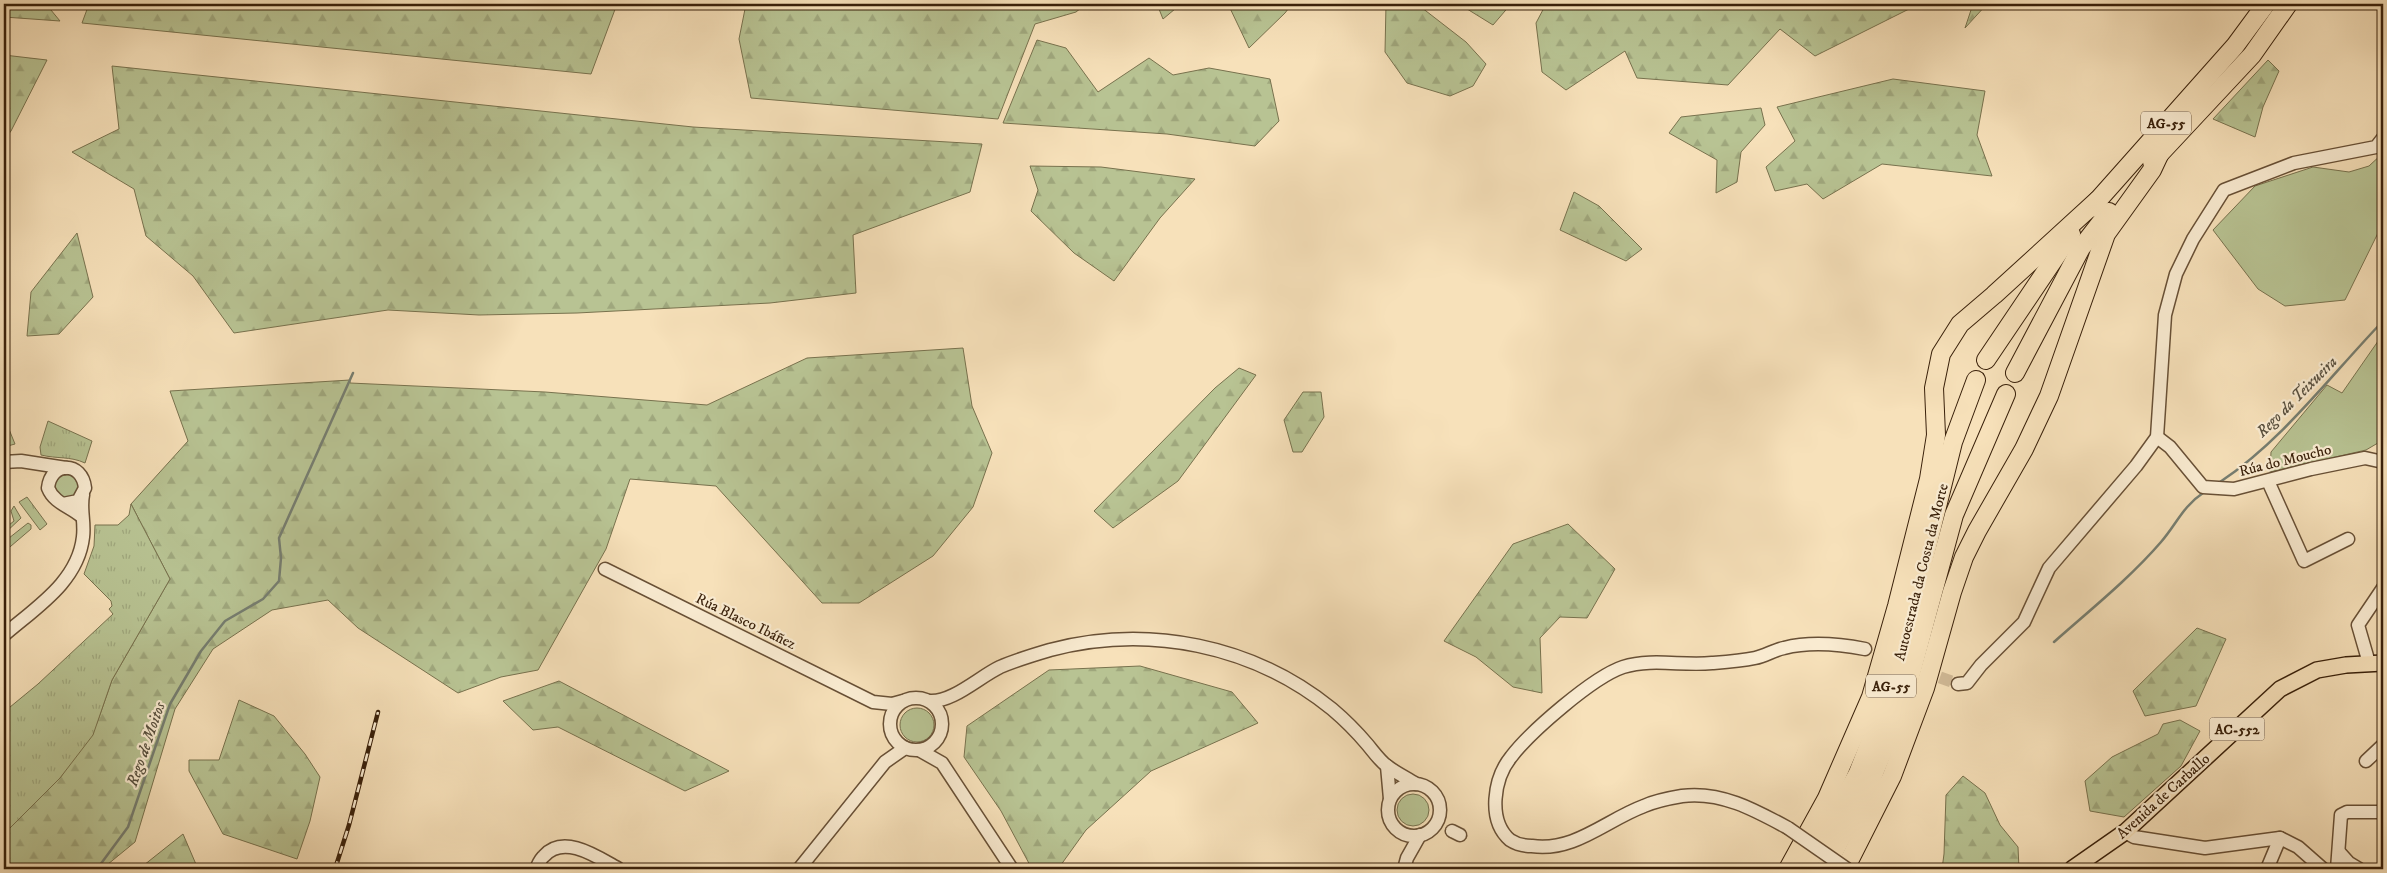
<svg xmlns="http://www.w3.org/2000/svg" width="2387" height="873" font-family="'IM FELL DW Pica',serif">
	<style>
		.green { fill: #b8c393; stroke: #78724e }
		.forest { fill: url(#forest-firs); stroke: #78724e }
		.park { fill: url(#park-tufts); stroke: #78724e }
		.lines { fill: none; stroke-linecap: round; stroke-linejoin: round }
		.stream { stroke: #767e71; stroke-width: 2.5 }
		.minor-tunnel { stroke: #d1ba97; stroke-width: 12; stroke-dasharray: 12 6; stroke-linecap: butt }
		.minor-casing { stroke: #685036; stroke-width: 15 }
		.major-casing { stroke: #39200a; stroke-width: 18 }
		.highway-casing { stroke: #39200a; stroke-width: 20 }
		.minor { stroke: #faecd2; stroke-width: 12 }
		.major { stroke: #f7e1ba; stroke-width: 15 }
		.highway { stroke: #f7e1ba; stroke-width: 18 }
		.rail-casing { stroke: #39200a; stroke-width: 4.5 }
		.rail { stroke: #faecd2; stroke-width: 2.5; stroke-dasharray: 8; stroke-linecap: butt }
		.minor-bridge-casing { stroke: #685036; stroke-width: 15; stroke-linecap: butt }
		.minor-bridge { stroke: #faecd2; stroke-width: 12 }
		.labels { text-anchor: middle; stroke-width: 4.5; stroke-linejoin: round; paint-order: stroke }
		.shield { fill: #faecd2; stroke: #735d46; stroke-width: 1 }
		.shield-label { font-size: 14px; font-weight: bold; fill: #39200a }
		.street-label { font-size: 15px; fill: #39200a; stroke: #faecd2 }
		.water-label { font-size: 16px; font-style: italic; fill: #574f3e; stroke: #faecd2 }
	</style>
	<defs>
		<pattern id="forest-firs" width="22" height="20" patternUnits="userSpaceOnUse" patternTransform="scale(1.25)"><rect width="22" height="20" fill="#b8c393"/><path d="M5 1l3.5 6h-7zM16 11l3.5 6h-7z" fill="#9fa77d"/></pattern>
		<pattern id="park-tufts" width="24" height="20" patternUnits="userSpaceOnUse" patternTransform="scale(1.25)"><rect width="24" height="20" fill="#b8c393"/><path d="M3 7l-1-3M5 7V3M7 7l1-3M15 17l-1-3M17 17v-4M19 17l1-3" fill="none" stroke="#9fa77d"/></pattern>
	</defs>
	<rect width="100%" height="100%" fill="#f7e1ba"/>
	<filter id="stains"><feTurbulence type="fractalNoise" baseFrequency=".004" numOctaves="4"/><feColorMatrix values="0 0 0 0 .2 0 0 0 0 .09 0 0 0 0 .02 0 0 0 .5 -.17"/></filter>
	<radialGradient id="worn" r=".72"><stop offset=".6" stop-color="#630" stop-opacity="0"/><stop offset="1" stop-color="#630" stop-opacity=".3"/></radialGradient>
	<!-- green -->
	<g class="green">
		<path d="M2383,153V235L2378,233L2345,300L2285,306L2258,289L2213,230L2255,186L2313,167L2349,172L2369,166Z"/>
		<path d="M2383,334V440L2366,450L2270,472L2271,452L2327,385L2342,393Z"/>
		<path d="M4,417L15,444L4,447Z"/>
		<circle cx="67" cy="486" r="12"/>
		<path d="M14,506L21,518L4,534V529L14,521L11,511Z"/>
		<path d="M28,523L31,525V529L4,552V542Z"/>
		<circle cx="917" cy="725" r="17"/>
		<circle cx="1413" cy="810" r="16"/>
	</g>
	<!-- forest -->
	<g class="forest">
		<path d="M4,4H46L60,21L4,17Z"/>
		<path d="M89,4H617L591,74L82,23Z"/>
		<path d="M746,4H1086L1076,12L1035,24L998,119L751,98L739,39Z"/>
		<path d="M1157,4H1181L1163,19Z"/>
		<path d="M1228,4H1292L1285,13L1249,48Z"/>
		<path d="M1386,4H1417L1466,42L1486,64L1473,86L1450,96L1407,83L1385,52Z"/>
		<path d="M1459,4H1511L1493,25Z"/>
		<path d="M1546,4H1586L1597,8L1596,4H1914L1913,7L1815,56L1780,29L1728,85L1637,78L1625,51L1566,90L1542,72L1536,23Z"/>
		<path d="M1973,4H1987L1965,28Z"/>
		<path d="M1037,40L1066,48L1098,92L1149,58L1173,75L1209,68L1270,79L1279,121L1255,146L1167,134L1003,123Z"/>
		<path d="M4,55L47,60L11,131L4,140Z"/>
		<path d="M2268,60L2279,71L2263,107L2255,137L2213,119Z"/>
		<path d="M112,66L693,127L982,144L970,192L853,235L856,293L770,303L577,313L479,315L388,310L234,333L193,276L146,236L134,189L72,152L119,129Z"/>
		<path d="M1893,79L1985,91L1977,135L1992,176L1882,164L1823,199L1807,184L1775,191L1766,167L1795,141L1777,107Z"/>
		<path d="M1761,108L1765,125L1741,152L1737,182L1716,193L1717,160L1669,133L1681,117Z"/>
		<path d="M1030,166L1101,167L1195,179L1160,218L1114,281L1074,253L1031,211L1038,190Z"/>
		<path d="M1574,192L1599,206L1642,249L1626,261L1560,230Z"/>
		<path d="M77,233L93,297L59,334L27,336L31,292Z"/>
		<path d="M963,348L972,406L992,453L973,507L933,556L859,603H822L716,486L630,479L606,549L538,670L501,677L458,693L358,628L328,600L272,610L213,649L175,709L135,842L102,869H4V834L60,778L97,723L112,680L170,579L131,504L188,441L170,391L350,380V383L545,392L707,405L807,358Z"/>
		<path d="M1239,368L1256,375L1178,481L1113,528L1094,511L1215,388Z"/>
		<path d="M1303,392H1321L1324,417L1302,452H1293L1284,420Z"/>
		<path d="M1568,524L1615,569L1587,618L1560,617L1540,638L1542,693L1513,687L1476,657L1444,641L1513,544Z"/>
		<path d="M2197,628L2226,639L2196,706L2145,716L2133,691Z"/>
		<path d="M1140,666L1232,692L1258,723L1151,771L1086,830L1058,869H1032L1001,811L964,757L967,726L1049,670Z"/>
		<path d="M559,681L729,771L685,791L558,727L533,730L503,701Z"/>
		<path d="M239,700L274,716L305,754L320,777L310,821L297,859L223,834L189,771V760H219Z"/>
		<path d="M2180,720L2200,731L2181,766L2124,817L2090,811L2085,781L2112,757L2158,734L2163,724Z"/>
		<path d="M1963,776L1985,793L2000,825L2018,847L2019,869H1942L1944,854L1946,795Z"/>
		<path d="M183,834L198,869H139Z"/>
	</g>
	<!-- park -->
	<g class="park">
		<path d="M48,421L92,441L85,463C70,456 57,459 41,455L40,447Z"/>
		<path d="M27,497L47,524L40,530L19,502Z"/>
		<path d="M131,504L170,579L112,680L93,735L60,778L4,834V712L38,684L113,614L109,609L112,606L111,601L84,574L94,546L95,525H118L129,515Z"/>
	</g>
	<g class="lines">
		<!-- stream -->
		<g class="stream">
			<path d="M2220,482C2283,440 2331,375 2383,321"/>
			<path d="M2054,642C2090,610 2129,579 2161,542C2176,525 2183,506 2203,493"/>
			<path d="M97,869L128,827L170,704L201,651L225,621L263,599L279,581L281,558L279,538L353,373"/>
		</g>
		<!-- minor-tunnel -->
		<path class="minor-tunnel" d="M1923,671L1958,684"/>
		<!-- minor casing -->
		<g class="minor-casing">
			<g id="minor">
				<path d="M2157,437L2170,447L2203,487L2234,489L2311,469L2365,458L2383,462"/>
				<path d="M4,462L21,461L66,468"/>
				<path d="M2268,481L2304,561L2348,539"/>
				<path d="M63,504L78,501L85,488C82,461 51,461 48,488C54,503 69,506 81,516"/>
				<path d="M605,569L873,702L892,704L903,701"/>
				<path d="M4,635C35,608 78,582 83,537C85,522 80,509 83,495"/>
				<path d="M2369,663L2358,625L2383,588"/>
				<path d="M1958,684L1967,683L1981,665L2024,622L2049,568L2136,466L2157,437L2165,315L2176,274L2193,239L2224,190L2294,163L2376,147L2383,138"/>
				<circle cx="916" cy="724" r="26"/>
				<path d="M929,701C952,703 979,677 1000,667C1016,660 1033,655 1050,650C1148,624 1253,645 1332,709C1345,720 1356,731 1367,744C1373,751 1379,760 1387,766C1396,773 1407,778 1416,784"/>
				<path d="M919,750L942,763L1012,869"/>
				<path d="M2366,761L2383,745"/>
				<path d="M1387,766L1390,799"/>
				<circle cx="1414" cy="810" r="26"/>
				<path d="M1788,828C1755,810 1721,791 1682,796C1670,798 1655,801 1644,806C1606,820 1575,852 1532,846C1525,846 1516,844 1510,840C1487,820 1494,778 1511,757C1530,732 1593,677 1623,667C1652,658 1682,666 1712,663C1726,662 1741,661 1755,658C1765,656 1774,650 1784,648C1811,641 1839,644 1865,649"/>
				<path d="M1452,831L1460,835"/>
				<path d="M2125,832L2134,837L2205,848L2280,838L2298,847L2323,869"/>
				<path d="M2340,853L2349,863L2359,869"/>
				<path d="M536,869C538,865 540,859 544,856C564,833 599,858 619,869"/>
				<path d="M799,869L885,762L905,748"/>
				<path d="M1404,869L1407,858L1420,835"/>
				<path d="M2267,869L2280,838"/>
				<path d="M2337,869L2341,815L2347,812H2383"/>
			</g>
		</g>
		<!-- major casing -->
		<g class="major-casing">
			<path id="major" d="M2072,869L2125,832L2280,689L2317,670L2346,665L2383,663"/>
		</g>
		<!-- highway casing -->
		<g class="highway-casing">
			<g id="highway">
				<path d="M2152,162L2252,55L2288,4"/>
				<path d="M2091,208L2235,46L2266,4"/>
				<path d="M1986,360L2071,234"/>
				<path d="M2015,373L2081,248L2109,212"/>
				<path d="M1788,869L1827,798L1871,697L1897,606L1929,479L1936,435L1934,388L1941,354L1960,324L1994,295L2098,200"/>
				<path d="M1805,869L1858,773L1883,709L1903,644L1953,442L1976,380"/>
				<path d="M1825,869L1869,785L1903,703L1954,515L2006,394"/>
				<path d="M1845,869L1892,776L1925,688L1952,592L1964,557L1977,531L2024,449L2049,396L2106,234L2152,170L2160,153"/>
			</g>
		</g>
		<!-- minor -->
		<use href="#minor" class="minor"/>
		<!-- major -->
		<use href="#major" class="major"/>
		<!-- highway -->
		<use href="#highway" class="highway"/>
		<!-- rail casing -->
		<g class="rail-casing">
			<path id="rail" d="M335,869L349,825L378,712"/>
		</g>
		<!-- rail -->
		<use href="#rail" class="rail"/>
		<!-- minor-bridge casing -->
		<g class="minor-bridge-casing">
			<path id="minor-bridge" d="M1788,828L1847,869"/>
		</g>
		<!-- minor-bridge -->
		<use href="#minor-bridge" class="minor-bridge"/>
	</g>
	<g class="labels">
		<!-- shield labels -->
		<g class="shield">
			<rect x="2141" y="111.5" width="50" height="23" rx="4"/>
			<rect x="1866" y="674.5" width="50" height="23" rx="4"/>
			<rect x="2209.5" y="717.5" width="55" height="23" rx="4"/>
		</g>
		<g class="shield-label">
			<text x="2166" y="128">AG-55</text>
			<text x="1891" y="691">AG-55</text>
			<text x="2237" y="734">AC-552</text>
		</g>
		<!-- street labels -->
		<g class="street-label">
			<text transform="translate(2285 460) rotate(-14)" y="5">Rúa do Moucho</text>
			<text transform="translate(1921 572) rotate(-76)" y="5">Autoestrada da Costa da Morte</text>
			<text transform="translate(746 621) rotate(26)" y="5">Rúa Blasco Ibáñez</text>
			<text transform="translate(2163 796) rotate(-42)" y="5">Avenida de Carballo</text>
		</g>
		<!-- water labels -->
		<g class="water-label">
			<text transform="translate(2296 396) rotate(-45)" y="6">Rego da Teixueira</text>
			<text transform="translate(145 744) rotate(-71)" y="6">Rego de Moitos</text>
		</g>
	</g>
	<!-- margin -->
	<rect width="2387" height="873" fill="none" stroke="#f7e1ba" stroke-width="20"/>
	<rect x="5" y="5" width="2377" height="863" fill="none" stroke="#39200a" stroke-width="2.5"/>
	<rect x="10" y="10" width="2367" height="853" fill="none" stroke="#39200a"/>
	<rect width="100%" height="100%" filter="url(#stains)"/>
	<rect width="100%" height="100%" fill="url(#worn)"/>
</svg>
